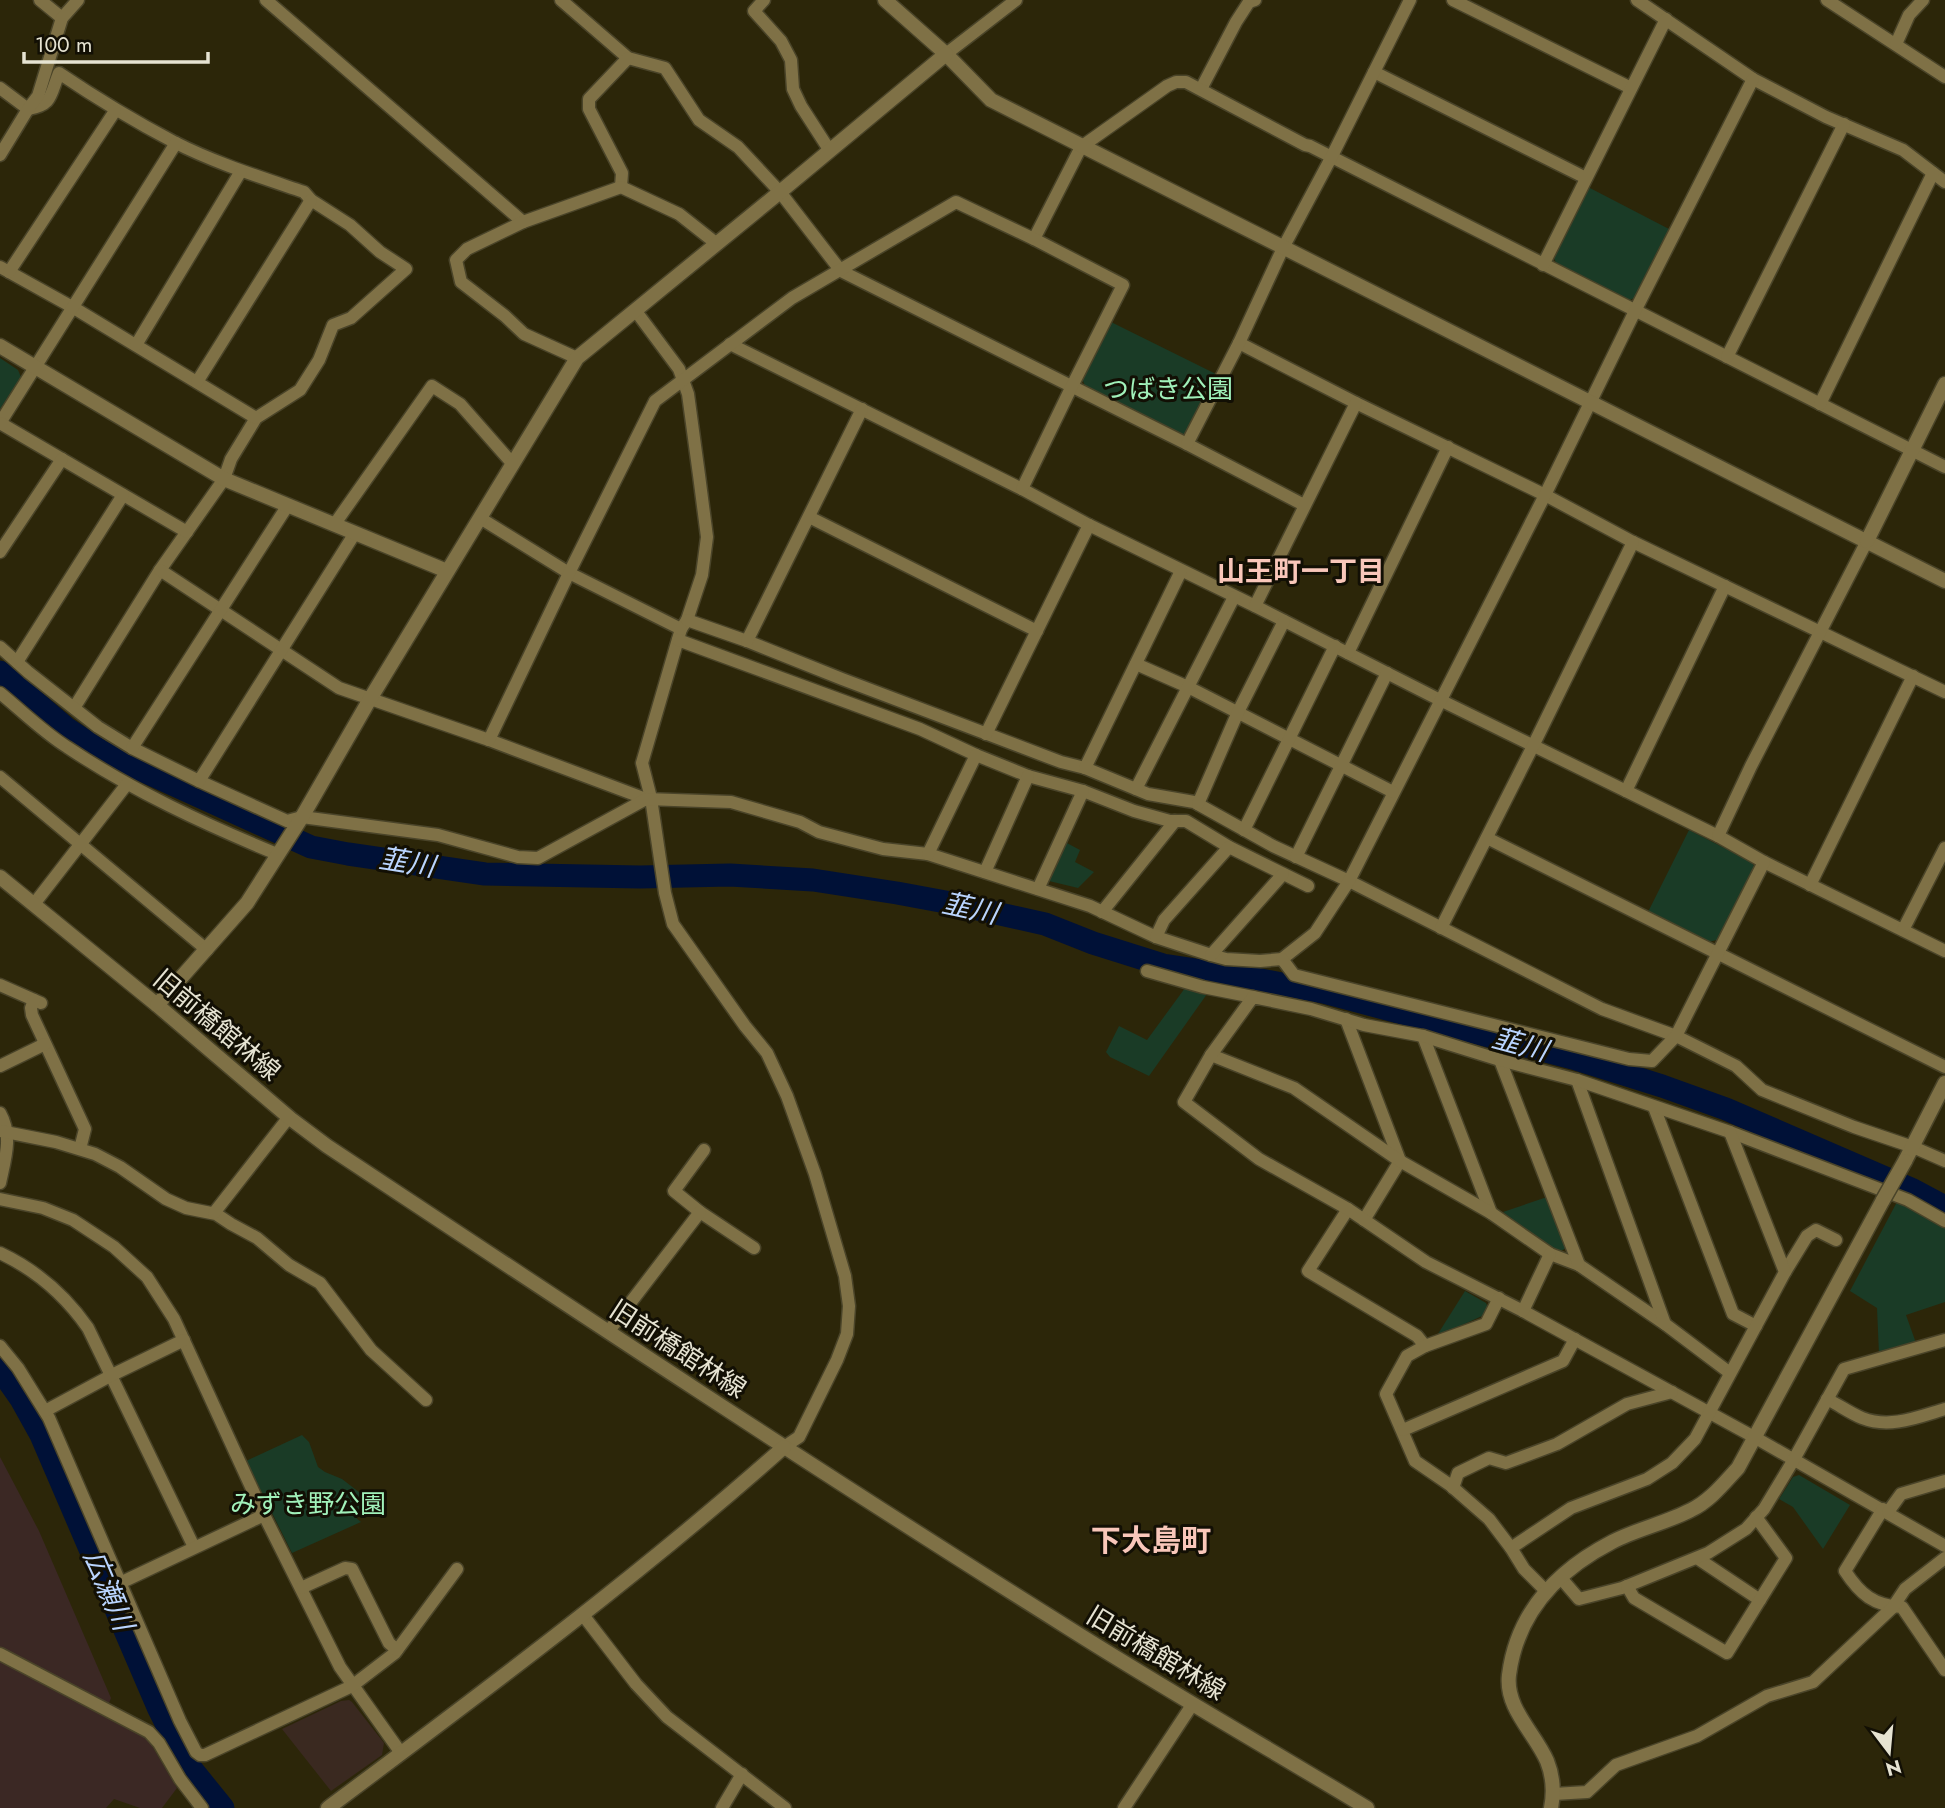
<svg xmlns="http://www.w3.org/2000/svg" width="1945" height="1808" font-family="Jost,'Noto Sans JP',sans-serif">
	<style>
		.commercial { fill: #3b2824 }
		.education { fill: #3a2920 }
		.green { fill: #1a3b26 }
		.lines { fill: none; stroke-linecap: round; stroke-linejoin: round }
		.river { stroke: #001137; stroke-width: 23 }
		.minor-casing { stroke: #4a4429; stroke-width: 15 }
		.tertiary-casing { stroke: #4a4429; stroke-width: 17 }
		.minor { stroke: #7f7146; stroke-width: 12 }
		.tertiary { stroke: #7f7146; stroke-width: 14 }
		.tertiary-bridge-casing { stroke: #4a4429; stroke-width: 17; stroke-linecap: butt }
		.tertiary-bridge { stroke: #7f7146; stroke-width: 14 }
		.labels { text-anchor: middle; stroke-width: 6; stroke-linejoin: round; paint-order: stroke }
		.park-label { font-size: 26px; fill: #a1f1ba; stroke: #120f04 }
		.street-label { font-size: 26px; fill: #e6e3d2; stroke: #120f04 }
		.neighbourhood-label { font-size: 28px; font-weight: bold; fill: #f9c7ba; stroke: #120f04 }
		.water-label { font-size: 28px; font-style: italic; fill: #b9d4fe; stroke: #120f04 }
		.quarter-label { font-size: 30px; font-weight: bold; fill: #f9c7ba; stroke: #120f04 }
	</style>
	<rect width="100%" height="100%" fill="#2c2609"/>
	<!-- commercial -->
	<path class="commercial" d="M0,1457L39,1531L111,1698L104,1716L148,1739L177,1788L162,1808H140L114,1799L106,1808H0Z"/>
	<!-- education -->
	<path class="education" d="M349,1700L352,1702L384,1743L382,1755L331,1791L282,1729L341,1701Z"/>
	<!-- green -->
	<g class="green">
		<path d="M1588,187L1669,229L1634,298L1628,301L1557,265L1553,256Z"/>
		<path d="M1111,322L1216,374L1186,433L1181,435L1085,386L1082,378Z"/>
		<path d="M0,358L18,370L21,377L0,409Z"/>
		<path d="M1689,830L1752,862L1755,868L1717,940L1708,942L1648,912Z"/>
		<path d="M1065,842L1080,850L1075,862L1094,872L1078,888L1049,881L1047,876Z"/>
		<path d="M1185,988L1207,994L1149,1076L1110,1057L1106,1052L1119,1026L1147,1040Z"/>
		<path d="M1547,1197L1568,1247L1559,1252L1537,1239L1503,1212Z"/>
		<path d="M1898,1200L1945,1224V1302L1906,1315L1916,1343L1879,1354L1877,1308L1850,1291Z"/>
		<path d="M1465,1291L1486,1303L1488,1308L1482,1316L1436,1337Z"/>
		<path d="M302,1435L309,1442L318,1467L325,1472L342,1479L368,1499L354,1516L361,1522L292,1553L246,1461Z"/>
		<path d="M1799,1475L1850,1505L1823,1549L1793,1507L1779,1499L1793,1477Z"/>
	</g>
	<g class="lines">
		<!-- river -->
		<g class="river">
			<path d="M0,672L66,728L102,752L311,847L348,854L485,874L640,877L730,875L813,880L897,893L951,903L1045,924L1093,943L1163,965L1256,979L1323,992L1576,1059L1662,1086L1726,1109L1911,1189L1945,1207"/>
			<path d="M0,1369L21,1399L41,1435L158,1707L185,1761L223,1808"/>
		</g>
		<!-- minor casing -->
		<g class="minor-casing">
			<g id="minor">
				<path d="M40,0L62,18"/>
				<path d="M266,0L523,222"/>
				<path d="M561,0L628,58L665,68L699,120L738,147L780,192L841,271L1187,444L1304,505"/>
				<path d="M764,0L754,11L781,41L791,60L793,89L801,106L830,151"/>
				<path d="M1453,0L1631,88"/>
				<path d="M1637,0L1753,79L1826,117L1903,150L1945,182"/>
				<path d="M1827,0L1945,77"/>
				<path d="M1896,44L1909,15L1923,0"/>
				<path d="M946,54L1016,0"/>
				<path d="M1374,72L1586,178"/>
				<path d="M0,88L28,109C53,105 50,95 59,73C96,98 134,121 174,142C215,163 260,177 304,192L311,200L350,225L380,252L406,269L351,318L333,325L319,360L300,390L256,418L231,459L224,479L160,570L74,708"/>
				<path d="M1201,89L1236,22L1249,2L1255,0"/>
				<path d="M0,155L28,109L38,96L62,18L78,0"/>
				<path d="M621,187L622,173L589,109V99L628,58"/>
				<path d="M1034,239L1081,147L1167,86L1176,82H1186L1305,145L1310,146L1945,467"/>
				<path d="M1543,265L1666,19"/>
				<path d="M0,267L74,308L256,418"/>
				<path d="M9,272L115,111"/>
				<path d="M635,310L679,369L688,394L699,475L707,537L702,575L687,620L681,629L642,763L651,798L665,893L673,924L745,1026L767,1053L787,1096L815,1174L845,1276L849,1306L847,1334L837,1360L799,1437L784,1447"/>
				<path d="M1239,343L1356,403L1545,495L1633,542L1945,692"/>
				<path d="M730,344L1022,489L1089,525L1255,606L1440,700L1718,836L1764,862L1945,951"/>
				<path d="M136,345L241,171"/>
				<path d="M1727,357L1844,124"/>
				<path d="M577,358L524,334L505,316L461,282L456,260L467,249L523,222L621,187L679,214L717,244"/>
				<path d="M197,382L311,200"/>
				<path d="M1820,404L1933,173"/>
				<path d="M0,423L176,143"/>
				<path d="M0,423L187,532"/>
				<path d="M1187,444L1239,343L1283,248L1331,158L1410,0"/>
				<path d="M809,517L1037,631"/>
				<path d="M480,518L569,573L681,629"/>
				<path d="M334,525L432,386L460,404L512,463"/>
				<path d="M0,552L62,459"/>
				<path d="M160,570L339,688L489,740L646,799"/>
				<path d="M1255,606L1356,403"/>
				<path d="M687,620L747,641L842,679L1061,762L1085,768L1148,794L1194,802L1273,846L1349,881L1602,1009L1676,1036L1736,1066L1762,1090L1854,1127L1913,1147L1945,1161"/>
				<path d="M678,640L920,729L976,755L1028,776L1083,791L1134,811L1170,821H1186L1229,847L1308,886"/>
				<path d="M747,641L862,409"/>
				<path d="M0,647L28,672L98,727L132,748L199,781L287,821L302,817L438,835L518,857L538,858L646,799L731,802L800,822L819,832L883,849L928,854L1090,906L1156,937L1211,955L1226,959L1260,961L1282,959L1315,933L1349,881L1545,495L1635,311L1753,79"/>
				<path d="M1348,653L1448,447"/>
				<path d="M17,662L123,495"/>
				<path d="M1136,664L1188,687L1393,792"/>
				<path d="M0,693C22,711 43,732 67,747C133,791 204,824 277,854"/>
				<path d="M986,734L1089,525"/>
				<path d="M489,740L569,573L655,401L792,298L956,202L1034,239L1123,285L1072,386L1022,489"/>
				<path d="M132,748L288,505"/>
				<path d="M1085,768L1181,571"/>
				<path d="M0,777L207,950"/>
				<path d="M199,781L355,533"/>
				<path d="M1136,789L1234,597"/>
				<path d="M1626,791L1725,586"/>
				<path d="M1198,804L1238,712L1284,621"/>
				<path d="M1244,830L1335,646"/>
				<path d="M1718,836L1751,766L1867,541"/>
				<path d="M1487,838L1945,1067"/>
				<path d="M928,854L976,755"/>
				<path d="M1296,857L1387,673"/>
				<path d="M985,872L1028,776"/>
				<path d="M1810,885L1913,676"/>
				<path d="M1038,889L1083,791"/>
				<path d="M34,904L127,784"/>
				<path d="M1102,912L1175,821"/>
				<path d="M1441,928L1533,746L1633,542"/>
				<path d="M1903,930L1945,848"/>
				<path d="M1156,937L1164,920L1229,847"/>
				<path d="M1211,955L1283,874"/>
				<path d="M1282,959L1294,975L1629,1059L1652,1061L1676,1036L1764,862"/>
				<path d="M1147,971L1203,987L1253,997"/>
				<path d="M0,985L41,1003"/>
				<path d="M34,1000L31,1008L32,1015L85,1129L80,1149"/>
				<path d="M1346,1019L1400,1161L1364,1220"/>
				<path d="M1423,1036L1491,1213"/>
				<path d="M1211,1055L1294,1088L1400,1161L1491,1213L1550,1254L1579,1265L1665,1324L1730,1373"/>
				<path d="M1500,1060L1579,1265"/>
				<path d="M0,1066L45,1044"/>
				<path d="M1577,1080L1665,1324"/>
				<path d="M1654,1107L1733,1314L1756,1326"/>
				<path d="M0,1113C13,1136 5,1159 0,1183"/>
				<path d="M0,1131L56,1142L95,1154L120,1167L166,1199L186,1208L216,1214L231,1224L257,1238L289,1265L320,1283L371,1350L426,1400"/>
				<path d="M704,1150L674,1191L700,1212L754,1248"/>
				<path d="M0,1199L43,1208L73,1220L114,1247L147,1277L174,1319L264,1515L340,1667L401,1753"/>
				<path d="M1348,1209L1308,1271L1417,1336L1425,1346L1407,1356L1386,1394L1415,1461L1450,1485L1489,1519L1511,1548L1524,1569L1545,1590"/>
				<path d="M214,1213L289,1117"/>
				<path d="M1945,1221L1908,1200L1730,1132L1577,1080L1500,1060L1423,1036L1364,1025L1311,1009L1253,997L1211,1055L1184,1102L1259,1159L1348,1209L1426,1262L1523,1311L1754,1437L1945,1546"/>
				<path d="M0,1253C36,1270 65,1295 88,1328L194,1547"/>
				<path d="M1785,1272L1807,1236L1816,1230L1836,1240"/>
				<path d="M1523,1311L1550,1254"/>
				<path d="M608,1332L700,1212"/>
				<path d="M0,1346L18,1368L49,1418L180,1721L196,1752L200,1755H205L352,1686L395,1653L457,1569"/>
				<path d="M1425,1346L1486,1324L1499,1298"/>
				<path d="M1827,1399C1839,1405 1850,1413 1862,1418C1890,1429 1918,1417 1945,1409"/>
				<path d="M45,1411L112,1375L184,1340"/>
				<path d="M1403,1430L1563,1361L1575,1339"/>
				<path d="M1453,1488L1458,1473L1489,1458L1506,1463L1557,1444L1627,1404L1672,1392"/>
				<path d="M1883,1509L1845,1571C1860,1594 1874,1606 1902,1607L1945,1670"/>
				<path d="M1888,1512L1901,1494L1945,1481"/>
				<path d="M1511,1548L1571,1508L1647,1479L1672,1463L1695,1439L1785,1272L1730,1132"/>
				<path d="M1697,1558L1760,1600"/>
				<path d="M1560,1577L1579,1599L1622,1588L1708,1553L1746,1529L1764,1509L1793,1461L1844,1369L1945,1340"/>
				<path d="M120,1583L264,1515"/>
				<path d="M1627,1586L1634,1598L1727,1653L1786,1558L1756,1517"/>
				<path d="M301,1588L345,1568L352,1569L389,1643L397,1650"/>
				<path d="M583,1615L636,1684L667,1717L785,1808"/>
				<path d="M0,1654L149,1732L159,1743L180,1779L202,1808"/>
				<path d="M1554,1794L1587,1792L1616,1765L1697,1736L1767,1696L1813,1682L1893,1607L1905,1589L1945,1558"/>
				<path d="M722,1808L742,1774"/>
				<path d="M1124,1808L1192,1705"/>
			</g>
		</g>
		<!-- tertiary casing -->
		<g class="tertiary-casing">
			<g id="tertiary">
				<path d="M885,0L946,54L991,100L1945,581"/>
				<path d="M0,346L224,479L447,571"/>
				<path d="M1867,541L1945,384"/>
				<path d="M0,877L157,1005L291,1119L327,1146C573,1309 819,1472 1070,1629C1168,1691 1268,1748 1367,1808"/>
				<path d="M157,1005L247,903L302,817L370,699L577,358L780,192L946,54"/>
				<path d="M1905,1161L1945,1083"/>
				<path d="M328,1808C483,1692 639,1576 784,1447"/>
				<path d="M1551,1808C1554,1793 1553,1776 1547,1761C1535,1733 1505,1708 1509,1675C1517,1612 1558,1570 1612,1542C1637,1529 1666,1523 1691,1510C1710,1501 1724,1483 1738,1468L1883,1200"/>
			</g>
		</g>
		<!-- minor -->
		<use href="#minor" class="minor"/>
		<!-- tertiary -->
		<use href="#tertiary" class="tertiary"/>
		<!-- tertiary-bridge casing -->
		<g class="tertiary-bridge-casing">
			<path id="tertiary-bridge" d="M1883,1200L1905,1161"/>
		</g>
		<!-- tertiary-bridge -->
		<use href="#tertiary-bridge" class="tertiary-bridge"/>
	</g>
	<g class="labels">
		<!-- park labels -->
		<g class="park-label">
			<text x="1168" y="398">つばき公園</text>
			<text x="308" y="1513">みずき野公園</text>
		</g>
		<!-- street labels -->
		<g class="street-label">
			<text transform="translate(217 1025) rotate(40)" y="9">旧前橋館林線</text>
			<text transform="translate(678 1349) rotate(33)" y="9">旧前橋館林線</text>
			<text transform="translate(1156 1653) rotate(31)" y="9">旧前橋館林線</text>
		</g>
		<!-- neighbourhood labels -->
		<g class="neighbourhood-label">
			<text x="1301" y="581">山王町一丁目</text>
		</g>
		<!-- water labels -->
		<g class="water-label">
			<text transform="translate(407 862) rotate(9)" y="10">韮川</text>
			<text transform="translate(970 908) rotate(12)" y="10">韮川</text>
			<text transform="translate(1520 1044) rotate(15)" y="10">韮川</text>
			<text transform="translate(109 1590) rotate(67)" y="10">広瀬川</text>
		</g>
		<!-- quarter labels -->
		<g class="quarter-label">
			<text x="1151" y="1551">下大島町</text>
		</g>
	</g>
	<!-- north arrow -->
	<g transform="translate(1889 1752) rotate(164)" stroke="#120f04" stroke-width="5" paint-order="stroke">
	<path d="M0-5L12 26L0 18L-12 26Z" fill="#e6e3d2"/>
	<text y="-10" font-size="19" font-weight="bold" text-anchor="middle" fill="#e6e3d2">N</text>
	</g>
	<!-- scale -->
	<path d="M24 52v10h184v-10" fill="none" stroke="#e6e3d2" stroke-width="3.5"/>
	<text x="35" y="52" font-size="21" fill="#e6e3d2" stroke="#120f04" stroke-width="5" paint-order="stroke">100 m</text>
</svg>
